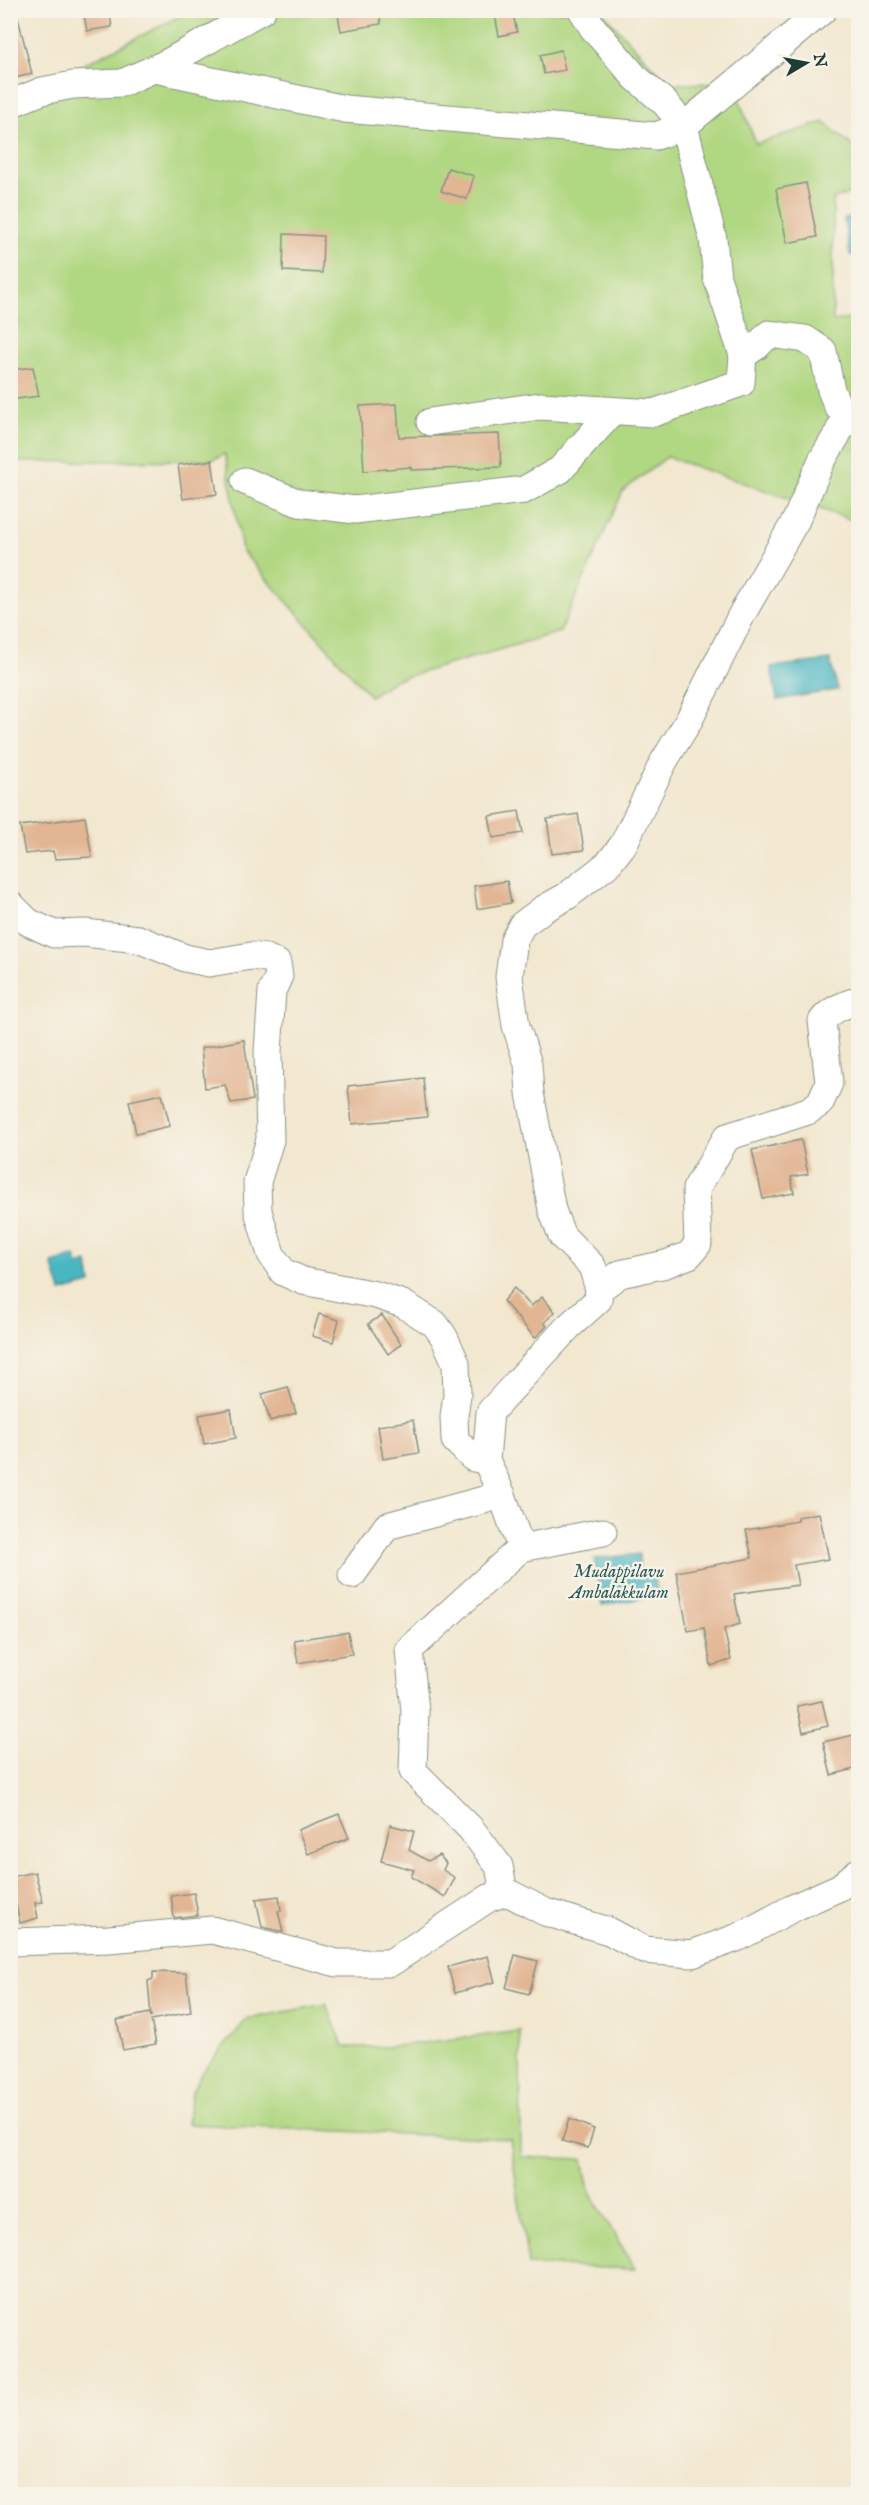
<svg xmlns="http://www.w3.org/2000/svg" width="869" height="2505" font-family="'IM FELL English',serif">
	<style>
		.green { fill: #b0d781; stroke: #688a5a; stroke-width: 1.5 }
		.water { fill: #48b6c2; stroke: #347a7b; stroke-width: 1.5 }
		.building { fill: #e2b593 }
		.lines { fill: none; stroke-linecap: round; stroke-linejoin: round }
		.minor-casing { stroke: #889282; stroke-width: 29 }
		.minor { stroke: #fff; stroke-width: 27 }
		.labels { text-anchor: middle; stroke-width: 5; stroke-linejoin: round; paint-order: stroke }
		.water-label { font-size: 18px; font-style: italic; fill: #295b58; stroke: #f7f3e8 }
	</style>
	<rect width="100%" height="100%" fill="#f7f3e8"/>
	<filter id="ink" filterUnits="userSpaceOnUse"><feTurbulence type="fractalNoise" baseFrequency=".0167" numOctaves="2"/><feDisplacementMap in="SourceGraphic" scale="12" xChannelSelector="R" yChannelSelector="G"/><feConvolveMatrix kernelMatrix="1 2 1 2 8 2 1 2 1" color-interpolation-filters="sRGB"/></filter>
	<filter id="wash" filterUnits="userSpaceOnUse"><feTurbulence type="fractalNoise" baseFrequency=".008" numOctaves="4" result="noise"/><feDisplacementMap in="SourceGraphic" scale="24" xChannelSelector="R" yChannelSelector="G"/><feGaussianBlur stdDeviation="1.35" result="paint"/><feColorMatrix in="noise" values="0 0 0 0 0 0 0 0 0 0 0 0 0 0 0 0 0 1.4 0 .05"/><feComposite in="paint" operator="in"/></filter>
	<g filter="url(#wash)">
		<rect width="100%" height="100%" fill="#f2e7cf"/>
		<!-- green -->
		<g class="green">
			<path d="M190,11H601L669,84L733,83L756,144L824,122L858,151V189L833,200V321L858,318V522L667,457L623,491L560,632L395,680L370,696L242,551L225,454L212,460L11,462V101Z"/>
			<path d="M326,2004L344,2047H388L520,2031L521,2157L583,2159L589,2191L635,2269L528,2265L510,2139L187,2124L192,2092L204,2070L247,2019Z"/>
		</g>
		<!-- water -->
		<g class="water">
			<path d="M858,216V254L850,255L844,219Z"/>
			<path d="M830,660L838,690L777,700L771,667Z"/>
			<path d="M75,1256L77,1265L88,1262L91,1284L61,1292L52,1263Z"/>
			<path d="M639,1554L640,1576L654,1574L658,1596L602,1605L594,1559Z"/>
		</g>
		<g id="blocks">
			<!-- building -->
			<g class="building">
				<path d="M16,10L32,74L10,79V11Z"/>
				<path d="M83,10H109L112,27L87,31Z"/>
				<path d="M337,10H379L381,24L341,31Z"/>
				<path d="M494,10H512L517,32L499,36Z"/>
				<path d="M561,50L565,70L544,74L540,55Z"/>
				<path d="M448,168L474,176L467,199L441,191Z"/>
				<path d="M806,183L817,237L787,243L776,189Z"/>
				<path d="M284,234L323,236L322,273L283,271Z"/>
				<path d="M33,367L39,396L10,400V370Z"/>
				<path d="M397,404L399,437L499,434L501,467L411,470V467L364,471L360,406Z"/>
				<path d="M212,460L217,494L183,499L178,465Z"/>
				<path d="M519,811L523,833L493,838L489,816Z"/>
				<path d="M578,814L584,850L552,854L547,819Z"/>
				<path d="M85,817L92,857L55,859L53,851L25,854L20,826Z"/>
				<path d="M507,881L511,903L477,909L474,886Z"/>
				<path d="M244,1040L253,1100L231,1103L225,1085L205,1088L201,1048Z"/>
				<path d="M423,1078L427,1117L352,1124L348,1086Z"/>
				<path d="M162,1094L170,1126L136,1134L129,1101Z"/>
				<path d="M801,1140L808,1174L791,1177L794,1193L763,1199L752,1150Z"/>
				<path d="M514,1288L531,1306L542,1297L555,1312L544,1323L547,1326L535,1338L503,1301Z"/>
				<path d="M319,1314L339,1320L333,1342L312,1336Z"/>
				<path d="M382,1315L401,1344L388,1354L368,1324Z"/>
				<path d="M288,1387L296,1413L270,1421L262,1394Z"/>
				<path d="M231,1409L236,1438L204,1444L199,1415Z"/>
				<path d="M413,1420L419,1453L383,1459L378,1426Z"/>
				<path d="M819,1513L829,1559L794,1565L798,1585L734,1594L740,1624L724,1629L731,1660L711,1666L704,1628L688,1631L676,1572L752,1558L746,1530L798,1521L797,1517Z"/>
				<path d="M348,1632L352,1654L298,1663L294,1640Z"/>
				<path d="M822,1701L828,1726L803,1732L797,1706Z"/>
				<path d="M854,1735L858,1753V1768L831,1775L823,1742Z"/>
				<path d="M339,1814L349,1838L308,1854L298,1830Z"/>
				<path d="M390,1825L414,1831L409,1850L428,1861L439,1855L446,1863L443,1870L455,1878L445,1897L411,1877L414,1870L381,1861Z"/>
				<path d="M35,1872L43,1902L35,1903L38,1918L20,1923L10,1877Z"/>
				<path d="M194,1893L198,1915L174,1918L171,1896Z"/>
				<path d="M279,1896L281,1911H278L283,1932L262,1927L256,1899Z"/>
				<path d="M515,1955L538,1961L529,1994L506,1988Z"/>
				<path d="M488,1956L495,1982L455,1993L448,1967Z"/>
				<path d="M153,1972L186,1973L191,2012L151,2020L156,2044L123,2050L117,2020L150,2013L151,2017L148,1981L153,1979Z"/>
				<path d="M569,2119L594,2129L588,2148L562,2141Z"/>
			</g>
		</g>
	</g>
	<g filter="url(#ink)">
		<use href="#blocks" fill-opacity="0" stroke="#889282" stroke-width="1.5"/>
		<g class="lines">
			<!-- minor casing -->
			<g class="minor-casing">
				<g id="minor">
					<path d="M167,63L160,70L345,109L656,136L684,126L823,10"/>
					<path d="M10,104L42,91L73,85L122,83L167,63L262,10"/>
					<path d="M743,355L757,346L769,334L805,339L823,351L831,390L838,407L858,422"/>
					<path d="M430,422L540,406L653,413L741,383L743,355L717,278L713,239L684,126L665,103L635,77L593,28L582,10"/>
					<path d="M245,481L299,503L355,510L524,490L560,470L613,411"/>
					<path d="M10,904L28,922L54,934L85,933L138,939L185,958L209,963L251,956L266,958L277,963L279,976L272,991L268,1052L270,1140L257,1182L258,1211L271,1254L283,1272L303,1281L376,1295L403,1304L435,1324L444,1337L456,1363L457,1395L454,1417L455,1440L473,1458L486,1460"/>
					<path d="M599,1289L620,1274L666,1264L689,1255L698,1244L696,1189L727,1137L808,1111L820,1103L829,1083L822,1021C831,1009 845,1005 858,1000"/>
					<path d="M502,1495L486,1460L490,1412L568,1327L598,1300L599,1289L592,1266L562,1236L552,1210L530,1093L528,1064L516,1026L509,977L514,940L522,925L542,910L567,896L608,864L623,845L664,761L688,722L742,614L796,520L821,462L837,435L847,414"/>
					<path d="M352,1575L387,1526L502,1495L521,1548L603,1532"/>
					<path d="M504,1893L499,1866L471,1829L413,1771L415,1711L409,1650L521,1548"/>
					<path d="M10,1942L109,1939L212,1930L337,1963H390L489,1898L507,1892L545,1912L609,1931L644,1950L692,1954L739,1937L793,1908L840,1887L858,1872"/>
				</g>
			</g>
			<!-- minor -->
			<use href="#minor" class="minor"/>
		</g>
	</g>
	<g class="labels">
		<!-- water labels -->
		<g class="water-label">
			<text x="619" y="1577">Mudappilavu<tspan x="619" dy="21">Ambalakkulam</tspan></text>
		</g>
	</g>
	<!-- margin -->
	<rect width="869" height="2505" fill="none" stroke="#f7f3e8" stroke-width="36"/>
	<!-- north arrow -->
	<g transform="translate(806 63) rotate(80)" stroke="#f7f3e8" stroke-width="4.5" paint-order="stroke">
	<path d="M0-4.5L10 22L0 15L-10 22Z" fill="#1f3d34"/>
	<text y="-9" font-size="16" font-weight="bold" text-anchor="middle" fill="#1f3d34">N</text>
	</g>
</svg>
